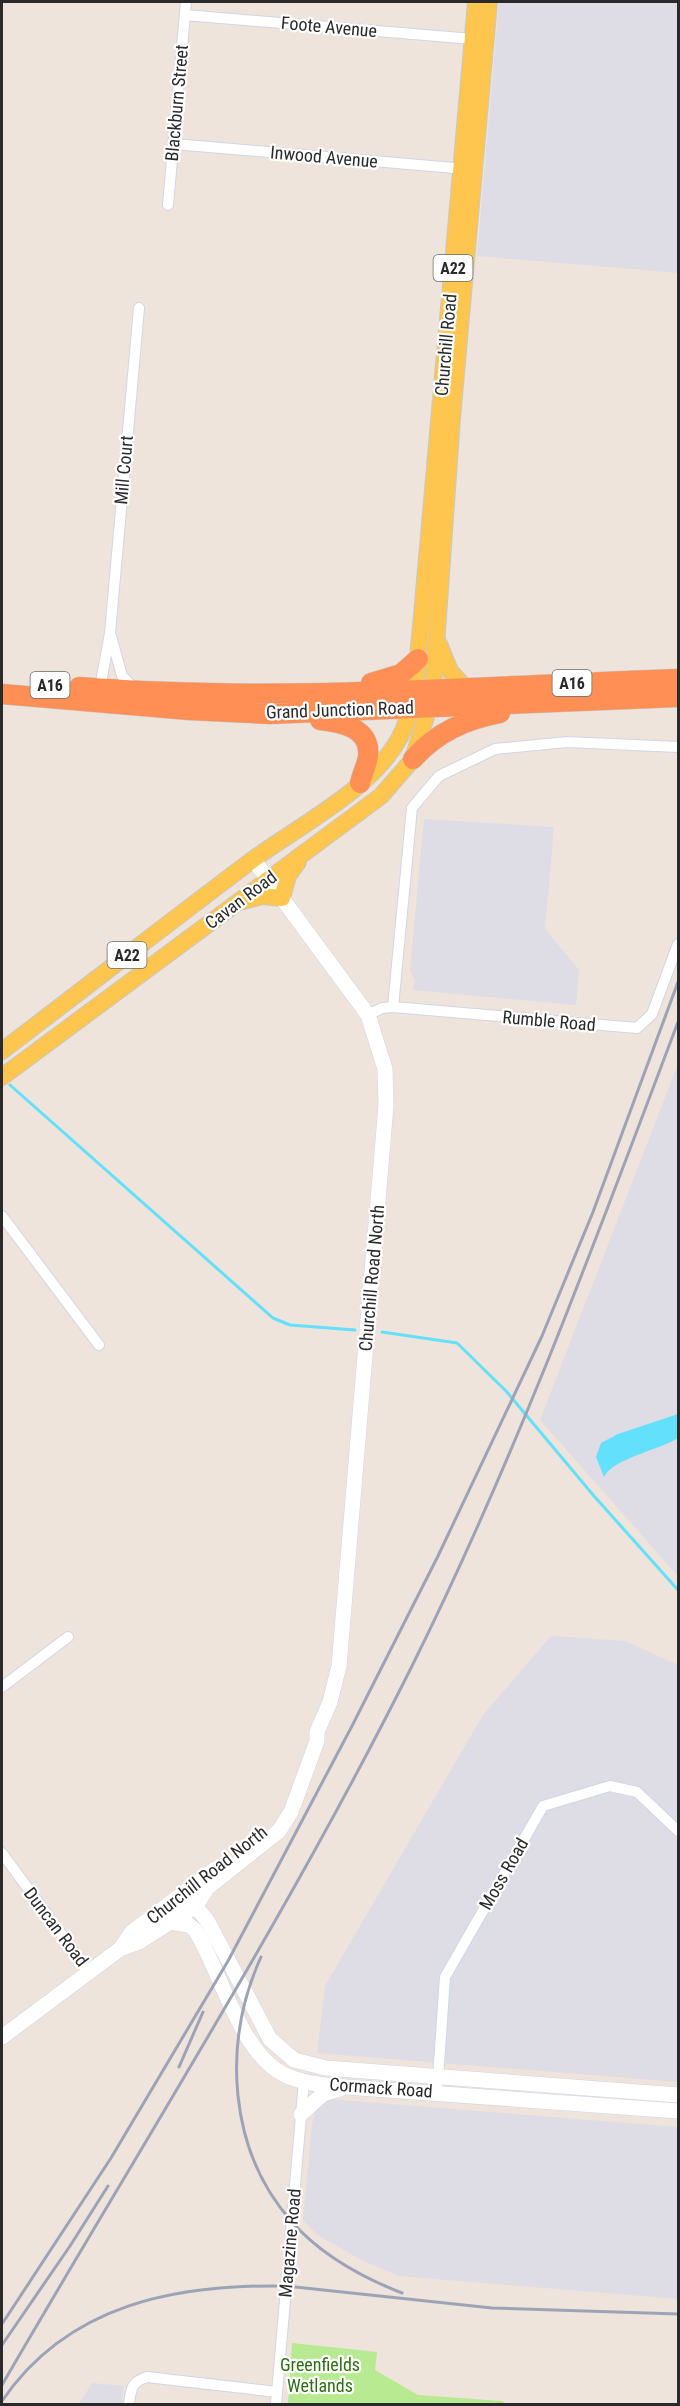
<svg xmlns="http://www.w3.org/2000/svg" width="680" height="2406" font-family="'Roboto Condensed',sans-serif">
	<style>
		.industrial { fill: #dedce5 }
		.green { fill: #b8ea92 }
		.water { fill: #63e0fb }
		.lines { fill: none; stroke-linecap: round; stroke-linejoin: round }
		.stream { stroke: #63e0fb; stroke-width: 3 }
		.street-casing { stroke: #d0d6e5; stroke-width: 12 }
		.secondary-casing { stroke: #d0d6e5; stroke-width: 16 }
		.primary-casing { stroke: #c8c8c8; stroke-width: 18 }
		.highway-casing { stroke: #c8c8c8; stroke-width: 21 }
		.street { stroke: #fff; stroke-width: 10 }
		.secondary { stroke: #fff; stroke-width: 15 }
		.primary { stroke: #fec64f; stroke-width: 16 }
		.highway { stroke: #ff8f55; stroke-width: 20 }
		.rail { stroke: #9da3b7; stroke-width: 3 }
		.labels { text-anchor: middle; stroke-width: 4.5; stroke-linejoin: round; paint-order: stroke }
		.shield { fill: #fff; stroke: #6a6a6a; stroke-width: 1.5 }
		.shield-label { font-size: 16px; font-weight: bold; fill: #2a2a2a }
		.street-label { font-size: 18px; fill: #2a2a2a; stroke: #fff }
		.park-label { font-size: 18px; fill: #2e6f13; stroke: #fff }
	</style>
	<rect width="100%" height="100%" fill="#eee4db"/>
	<!-- industrial -->
	<g class="industrial">
		<path d="M499,2H678V273L477,256Z"/>
		<path d="M424,819L554,827L545,929L579,970L576,1005L413,990L415,980L410,971Z"/>
		<path d="M678,1064V1576L540,1420Z"/>
		<path d="M551,1636L625,1641L678,1665V2082L317,2053L325,1986L483,1715Z"/>
		<path d="M328,2099L678,2127V2299L399,2276L361,2260L316,2234L303,2220L312,2124L316,2107Z"/>
		<path d="M92,2383L124,2386L122,2404H79Z"/>
	</g>
	<!-- green -->
	<path class="green" d="M292,2343L377,2352L375,2370L418,2395L502,2401L506,2404H288Z"/>
	<!-- water -->
	<path class="water" d="M678,1414V1438C659,1450 612,1459 604,1477L596,1457L601,1443L618,1434Z"/>
	<g class="lines">
		<!-- stream -->
		<g class="stream">
			<path d="M10,1085L273,1318L290,1325L355,1330"/>
			<path d="M382,1332L457,1343L506,1391L594,1496L678,1590"/>
		</g>
		<!-- street casing -->
		<g class="street-casing">
			<g id="street">
				<path d="M185,15L473,39"/>
				<path d="M174,144L466,169"/>
				<path d="M168,205L186,2"/>
				<path d="M111,636L122,676L134,688"/>
				<path d="M99,693L110,633L139,308"/>
				<path d="M393,1007L412,808L439,776L495,749L567,742L678,747"/>
				<path d="M368,1015L382,1008L393,1007L637,1028L652,1014L678,944"/>
				<path d="M2,1216L99,1345"/>
				<path d="M2,1687L68,1637"/>
				<path d="M2,1853L89,1972"/>
				<path d="M437,2092L445,1977L543,1806L610,1786L637,1792L678,1831"/>
				<path d="M129,2404C131,2389 131,2382 147,2377L277,2392"/>
				<path d="M276,2404L304,2081"/>
			</g>
		</g>
		<!-- secondary casing -->
		<g class="secondary-casing">
			<g id="secondary">
				<path d="M172,1903C192,1900 197,1907 208,1922L270,2039L294,2060L326,2068L678,2095"/>
				<path d="M169,1922L189,1925L195,1930C221,1971 239,2051 283,2074C303,2084 325,2085 346,2087L678,2111"/>
				<path d="M120,1949L132,1932L215,1869"/>
				<path d="M2,2037L120,1949L139,1942L196,1906L207,1888L279,1831L291,1812L317,1741V1732L330,1702L339,1666L386,1105L385,1069L368,1015L253,859"/>
				<path d="M301,2114L323,2094L340,2089"/>
			</g>
		</g>
		<!-- primary casing -->
		<g class="primary-casing">
			<g id="primary">
				<path d="M439,644L450,671L465,688"/>
				<path d="M433,688L452,418L489,2"/>
				<path d="M243,901L262,896L282,898L288,876L298,862"/>
				<path d="M2,1051C85,988 167,924 251,861C298,826 372,790 400,737C417,705 417,661 421,626L476,2"/>
				<path d="M2,1077L381,796L413,759L429,707"/>
			</g>
		</g>
		<!-- highway casing -->
		<g class="highway-casing">
			<g id="highway">
				<path d="M371,683L401,674L418,659"/>
				<path d="M79,687C278,703 479,686 678,679"/>
				<path d="M2,694L189,710L270,714L678,697"/>
				<path d="M320,720C341,722 371,728 368,756C367,765 362,774 360,783"/>
				<path d="M413,759C437,732 465,720 500,713"/>
			</g>
		</g>
		<!-- street -->
		<use href="#street" class="street"/>
		<!-- secondary -->
		<use href="#secondary" class="secondary"/>
		<!-- primary -->
		<use href="#primary" class="primary"/>
		<!-- highway -->
		<use href="#highway" class="highway"/>
		<!-- rail -->
		<g class="rail">
			<path d="M261,1957C222,2043 228,2150 292,2222C322,2256 361,2277 402,2293"/>
			<path d="M179,2067L203,2012"/>
			<path d="M2,2324L111,2158L228,1961L352,1726L438,1556L542,1336L593,1212L678,982"/>
			<path d="M2,2345L70,2246L108,2186"/>
			<path d="M2,2385C140,2147 289,1913 412,1666C516,1457 596,1239 678,1022"/>
			<path d="M2,2401C68,2304 176,2284 286,2286L492,2308L678,2314"/>
		</g>
	</g>
	<g class="labels">
		<!-- shield labels -->
		<g class="shield">
			<rect x="433.5" y="255" width="39" height="26" rx="4.5"/>
			<rect x="552.5" y="670" width="39" height="26" rx="4.5"/>
			<rect x="30.5" y="672" width="39" height="26" rx="4.5"/>
			<rect x="107.5" y="942" width="39" height="26" rx="4.5"/>
		</g>
		<g class="shield-label">
			<text x="453" y="274">A22</text>
			<text x="572" y="689">A16</text>
			<text x="50" y="691">A16</text>
			<text x="127" y="961">A22</text>
		</g>
		<!-- street labels -->
		<g class="street-label">
			<text transform="translate(329 27) rotate(5)" y="6">Foote Avenue</text>
			<text transform="translate(177 103) rotate(-85)" y="6">Blackburn Street</text>
			<text transform="translate(324 157) rotate(5)" y="6">Inwood Avenue</text>
			<text transform="translate(446 345) rotate(-85)" y="6">Churchill Road</text>
			<text transform="translate(124 470) rotate(-85)" y="6">Mill Court</text>
			<text transform="translate(340 710) rotate(-2)" y="6">Grand Junction Road</text>
			<text transform="translate(241 900) rotate(-37)" y="6">Cavan Road</text>
			<text transform="translate(549 1021) rotate(5)" y="6">Rumble Road</text>
			<text transform="translate(372 1278) rotate(-85)" y="6">Churchill Road North</text>
			<text transform="translate(504 1874) rotate(-60)" y="6">Moss Road</text>
			<text transform="translate(207 1875) rotate(-38)" y="6">Churchill Road North</text>
			<text transform="translate(56 1927) rotate(53)" y="6">Duncan Road</text>
			<text transform="translate(381 2088) rotate(4)" y="6">Cormack Road</text>
			<text transform="translate(290 2243) rotate(-85)" y="6">Magazine Road</text>
		</g>
		<!-- park labels -->
		<g class="park-label">
			<text x="320" y="2371">Greenfields<tspan x="320" dy="21">Wetlands</tspan></text>
		</g>
	</g>
	<!-- border -->
	<rect width="680" height="2406" fill="none" stroke="#2a2a2a" stroke-width="6"/>
</svg>
